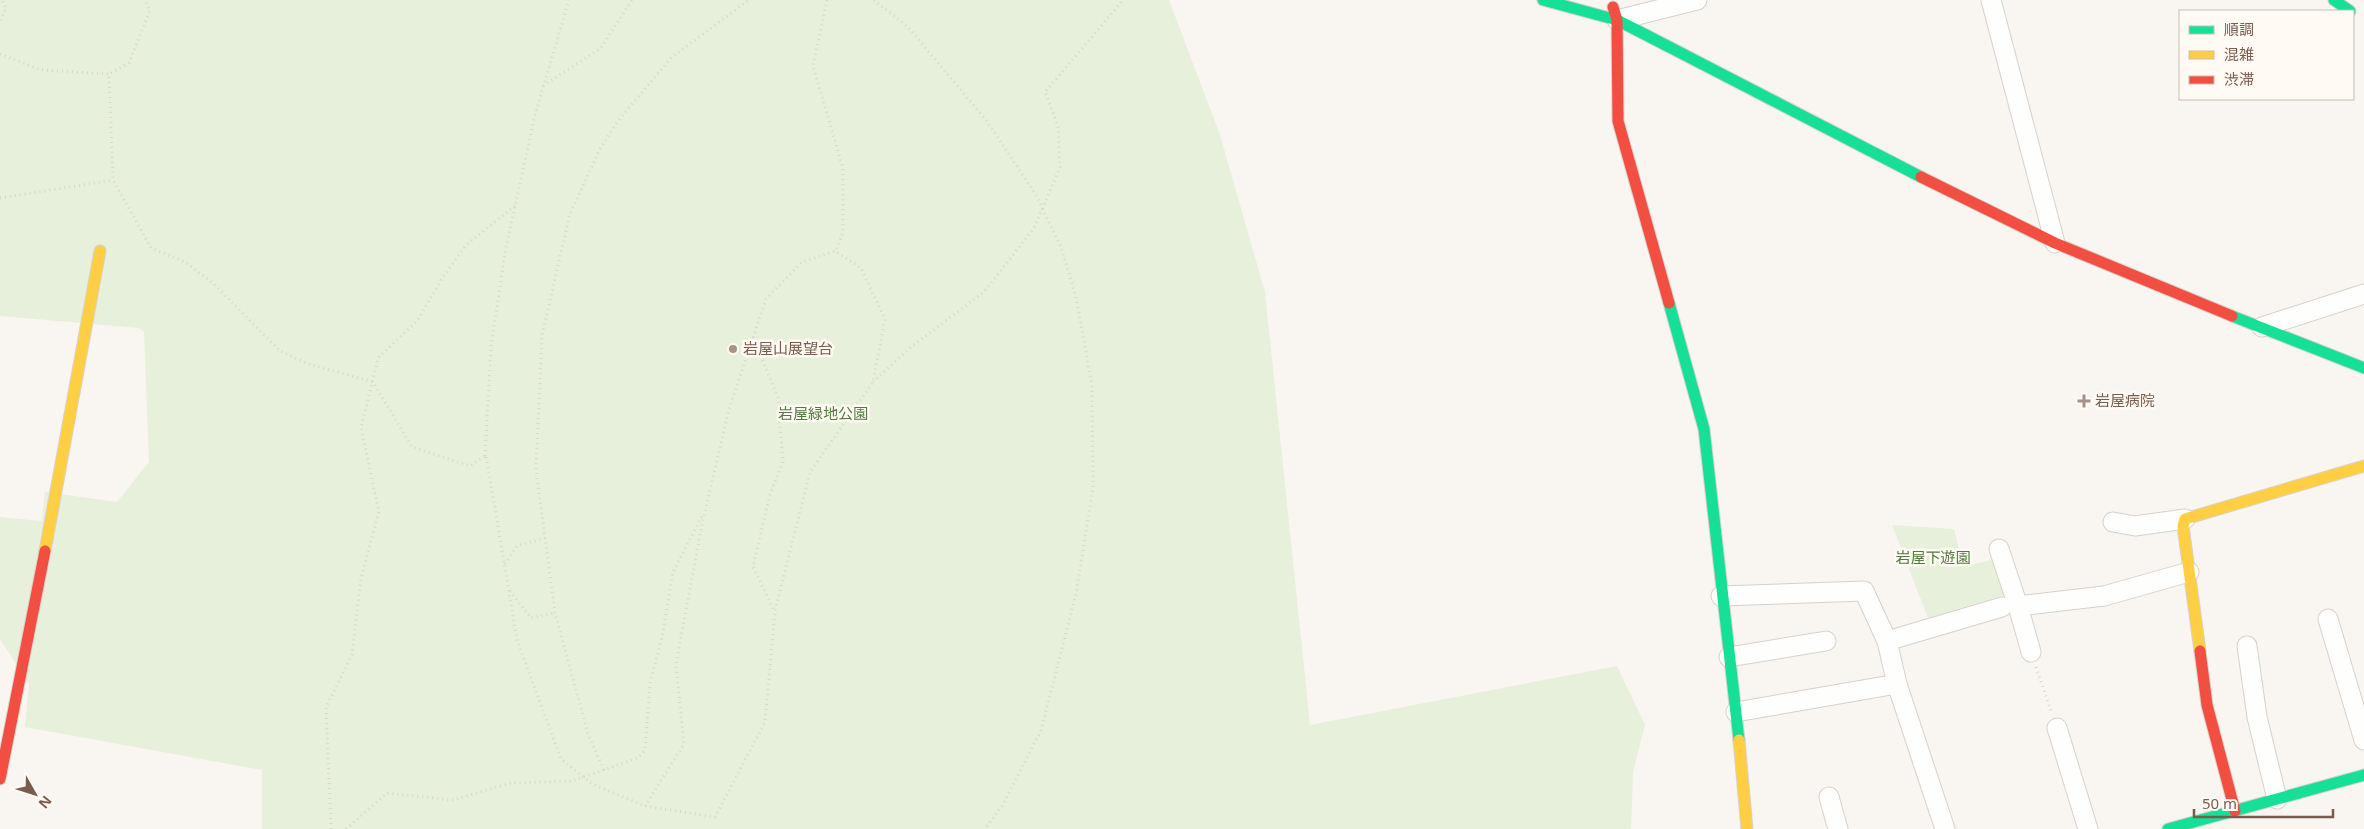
<svg xmlns="http://www.w3.org/2000/svg" width="2364" height="829" font-family="'Noto Sans','Noto Sans JP',sans-serif">
	<style>
		.green { fill: #e7f0db }
		.lines { fill: none; stroke-linecap: round; stroke-linejoin: round }
		.street-casing { stroke: #d7d1cb; stroke-width: 21 }
		.fast-casing { stroke: #d9d2cb; stroke-width: 13 }
		.slow-casing { stroke: #d9d2cb; stroke-width: 13 }
		.jam-casing { stroke: #d9d2cb; stroke-width: 13 }
		.path { stroke: #dcd5d0; stroke-width: 3; stroke-dasharray: 1 4; stroke-linecap: butt }
		.street { stroke: #fefefd; stroke-width: 19 }
		.fast { stroke: #16e098; stroke-width: 11 }
		.slow { stroke: #ffcf43; stroke-width: 11 }
		.jam { stroke: #f24e42; stroke-width: 11 }
		.poi-dot { fill: #a69286; stroke: #fffaf3; stroke-width: 2 }
		.labels { text-anchor: middle; stroke-width: 5; stroke-linejoin: round; paint-order: stroke }
		.poi-label { font-size: 15px; fill: #7a5c4d; stroke: #fffaf3; text-anchor: start }
		.park-label { font-size: 15px; fill: #537a41; stroke: #fffaf3 }
	</style>
	<rect width="100%" height="100%" fill="#f9f5f0"/>
	<!-- green -->
	<g class="green">
		<path d="M0,0H1169L1220,135L1265,292L1310,725L1617,666L1645,725L1633,772L1631,829H262V770L25,727L29,684L0,639V517L42,521L45,492L117,502L149,462L144,332L139,328L0,316Z"/>
		<path d="M1892,525L1954,529L1963,567L1998,558L2009,594L1928,618Z"/>
	</g>
	<g class="lines">
		<!-- street casing -->
		<g class="street-casing">
			<g id="street">
				<path d="M1991,0L2055,243"/>
				<path d="M1617,20L1697,0"/>
				<path d="M2262,327L2364,294"/>
				<path d="M2113,522L2135,526L2185,519"/>
				<path d="M1999,549L2018,606"/>
				<path d="M1721,596L1864,591L1887,641"/>
				<path d="M2328,619L2364,740"/>
				<path d="M2247,646L2257,717L2277,799"/>
				<path d="M2031,652L2018,606L2104,596L2189,572"/>
				<path d="M1729,657L1826,641"/>
				<path d="M1736,712L1897,684"/>
				<path d="M2057,728L2088,829"/>
				<path d="M1829,797L1838,829"/>
				<path d="M1945,829L1897,684L1887,641L2002,607"/>
			</g>
		</g>
		<!-- fast casing -->
		<g class="fast-casing">
			<g id="fast">
				<path d="M1543,0L1617,20L1921,177"/>
				<path d="M2334,0L2350,11"/>
				<path d="M1669,303L1704,429L1739,740"/>
				<path d="M2232,316L2364,368"/>
				<path d="M2168,829L2364,775"/>
			</g>
		</g>
		<!-- slow casing -->
		<g class="slow-casing">
			<g id="slow">
				<path d="M45,551L100,251"/>
				<path d="M2200,651L2183,526L2185,519L2364,466"/>
				<path d="M1739,740L1747,829"/>
			</g>
		</g>
		<!-- jam casing -->
		<g class="jam-casing">
			<g id="jam">
				<path d="M1613,7L1617,20L1618,121L1669,303"/>
				<path d="M1921,177L2055,243L2232,316"/>
				<path d="M2200,651L2207,705L2235,811"/>
				<path d="M0,779L45,551"/>
			</g>
		</g>
		<!-- path -->
		<g class="path">
			<path d="M827,0L813,66L843,168V233L835,251"/>
			<path d="M874,0L908,27L986,120L1036,195L1061,247L1076,297L1092,385L1093,488L1076,594L1041,730L1002,806L985,829"/>
			<path d="M0,20L6,9L2,0"/>
			<path d="M0,54L41,70L109,74L113,180L151,248L185,262L214,284L280,351L308,364L373,382L412,447L470,466L486,455L517,640L561,759L592,784L645,806L715,817L765,722L775,611L810,472L873,382L885,319L861,268L835,251L802,262L766,299L729,409L702,524L676,664L684,744L645,806"/>
			<path d="M111,73L129,63L150,10L144,0"/>
			<path d="M543,86L601,48L632,0"/>
			<path d="M0,198L113,180"/>
			<path d="M753,337L778,398L783,462L770,494L753,567L774,610"/>
			<path d="M873,382L911,347L984,292L1034,228L1060,167L1058,126L1045,92L1123,0"/>
			<path d="M485,456L491,346L506,247L535,115L569,0"/>
			<path d="M505,564L517,546L545,538"/>
			<path d="M510,591L531,618L555,613"/>
			<path d="M2036,667L2051,711"/>
			<path d="M604,770L588,734L555,613L547,553L536,470L542,335L570,214L600,149L617,122L672,57L749,0"/>
			<path d="M331,829L326,707L352,655L361,578L379,512L361,428L378,358L417,321L443,277L466,245L516,205"/>
			<path d="M346,829L387,793L453,800L511,783L572,781L638,758L645,750L650,683L662,637L673,572L703,514"/>
		</g>
		<!-- street -->
		<use href="#street" class="street"/>
		<!-- fast -->
		<use href="#fast" class="fast"/>
		<!-- slow -->
		<use href="#slow" class="slow"/>
		<!-- jam -->
		<use href="#jam" class="jam"/>
	</g>
	<!-- markers -->
	<g class="poi-dot">
		<circle cx="733" cy="349" r="5"/>
		<path d="M2081.5 393.5h5v5h5v5h-5v5h-5v-5h-5v-5h5z"/>
	</g>
	<g class="labels">
		<!-- poi labels -->
		<g class="poi-label">
			<text x="743" y="354">岩屋山展望台</text>
			<text x="2095" y="406">岩屋病院</text>
		</g>
		<!-- park labels -->
		<g class="park-label">
			<text x="823" y="419">岩屋緑地公園</text>
			<text x="1933" y="563">岩屋下遊園</text>
		</g>
	</g>
	<!-- legend -->
	<rect x="2179" y="10" width="175" height="90" fill="#fffaf3" stroke="#cabbb1"/>
	<rect x="2189" y="26" width="25" height="8" fill="#16e098" stroke="#cabbb1"/>
	<text x="2224" y="35" font-size="15" fill="#7a5c4d">順調</text>
	<rect x="2189" y="51" width="25" height="8" fill="#ffcf43" stroke="#cabbb1"/>
	<text x="2224" y="60" font-size="15" fill="#7a5c4d">混雑</text>
	<rect x="2189" y="76" width="25" height="8" fill="#f24e42" stroke="#cabbb1"/>
	<text x="2224" y="85" font-size="15" fill="#7a5c4d">渋滞</text>
	<!-- north arrow -->
	<g transform="translate(35 794) rotate(129)" stroke="#fffaf3" stroke-width="4" paint-order="stroke">
	<path d="M0-4L9 19L0 12L-9 19Z" fill="#7a5c4d"/>
	<text y="-8" font-size="14" font-weight="bold" text-anchor="middle" fill="#7a5c4d">N</text>
	</g>
	<!-- scale -->
	<path d="M2194 809v8h139v-8" fill="none" stroke="#7a5c4d" stroke-width="2.5"/>
	<text x="2202" y="809" font-size="15" fill="#7a5c4d" stroke="#fffaf3" stroke-width="4" paint-order="stroke">50 m</text>
</svg>
